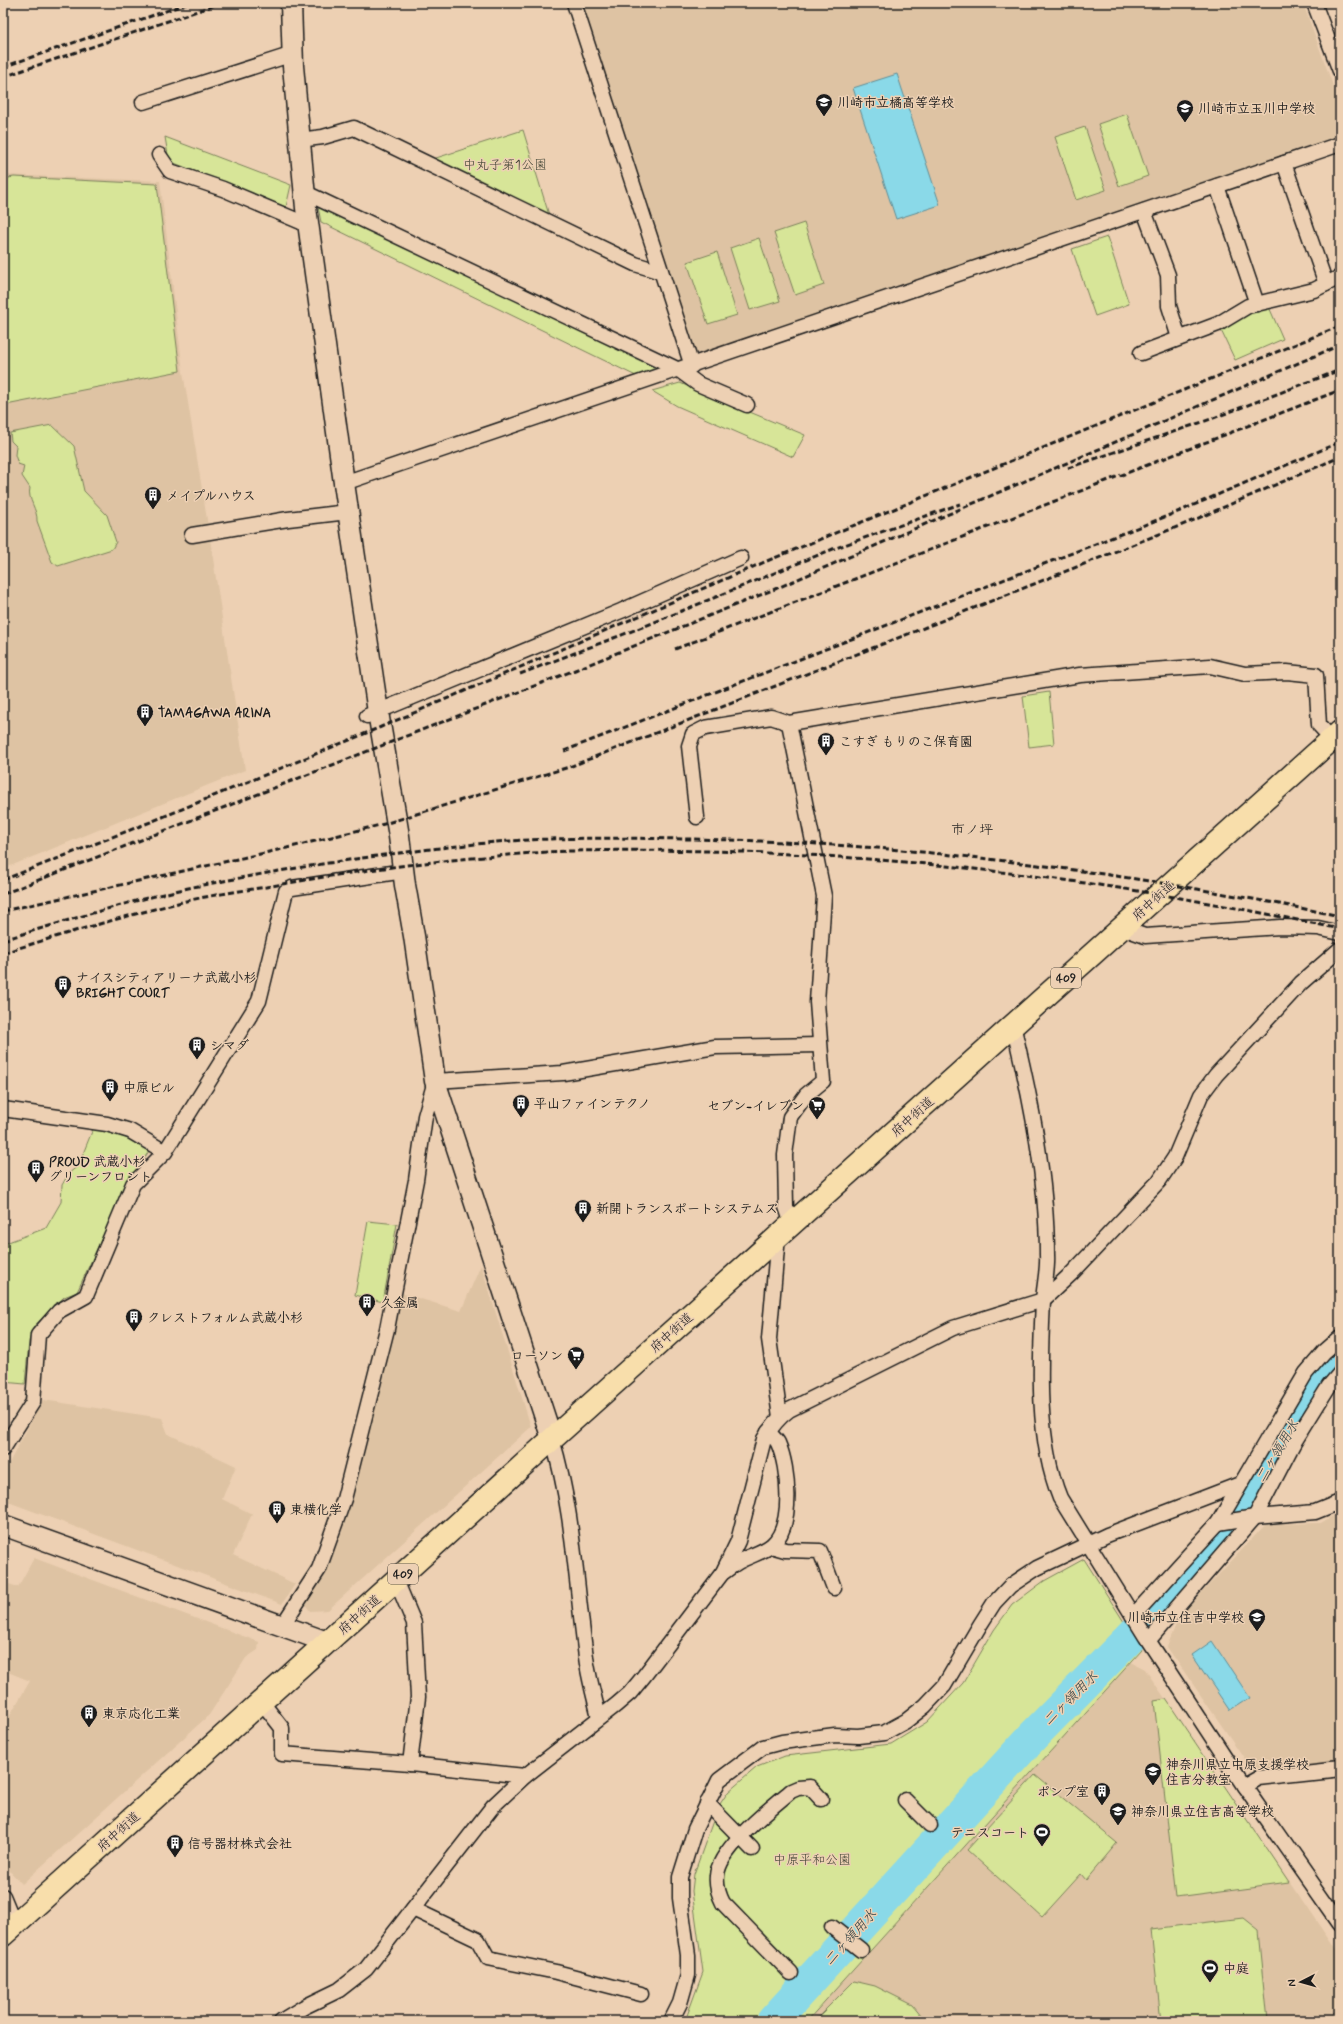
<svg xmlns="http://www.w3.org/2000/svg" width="1343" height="2024" font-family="Mynerve,'Klee One',sans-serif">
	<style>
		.built { fill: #dec3a3 }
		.green { fill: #d7e598; stroke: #7a805a }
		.water { fill: #8ad9e8; stroke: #5e8d96 }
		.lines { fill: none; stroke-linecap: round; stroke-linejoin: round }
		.river { stroke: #8ad9e8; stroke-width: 33 }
		.street-casing { stroke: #1c1c1c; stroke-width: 17 }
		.secondary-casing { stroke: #1c1c1c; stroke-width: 23 }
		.highway-casing { stroke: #1c1c1c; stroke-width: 25 }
		.street { stroke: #edd0b3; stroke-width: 14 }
		.secondary { stroke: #edd0b3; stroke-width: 20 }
		.highway { stroke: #f8deab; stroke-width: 22 }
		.rail { stroke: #1c1c1c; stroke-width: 3; stroke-dasharray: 6 3; stroke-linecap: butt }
		.labels { text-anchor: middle; stroke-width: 3; stroke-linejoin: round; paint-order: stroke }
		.shield { fill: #edd0b3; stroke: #5b5249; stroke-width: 1 }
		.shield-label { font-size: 12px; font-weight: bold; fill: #1c1c1c }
		.poi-label { font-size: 13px; font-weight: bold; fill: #1c1c1c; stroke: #edd0b3; text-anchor: start }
		.park-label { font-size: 13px; fill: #414435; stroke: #edd0b3 }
		.street-label { font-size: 13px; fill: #1c1c1c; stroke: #edd0b3 }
		.neighbourhood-label { font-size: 14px; fill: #1c1c1c; stroke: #edd0b3 }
		.water-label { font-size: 14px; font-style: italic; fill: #324245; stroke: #edd0b3 }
	</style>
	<rect width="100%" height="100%" fill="#edd0b3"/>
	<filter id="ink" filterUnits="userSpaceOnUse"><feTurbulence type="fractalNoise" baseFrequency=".025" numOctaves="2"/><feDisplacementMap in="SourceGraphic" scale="8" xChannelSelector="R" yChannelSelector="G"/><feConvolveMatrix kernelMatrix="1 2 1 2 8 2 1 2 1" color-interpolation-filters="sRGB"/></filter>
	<g filter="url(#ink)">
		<!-- built -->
		<g class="built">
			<path d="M582,3H1303L1340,105V140L700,354L694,350Z"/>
			<path d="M3,175L160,181L183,372L209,532L245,770L3,869Z"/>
			<path d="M481,1265L531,1427L328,1610L310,1611L305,1604L327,1566L341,1534L356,1480L401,1293L461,1311Z"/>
			<path d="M43,1400L162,1418L168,1434L236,1466L222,1499L252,1514L233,1555L295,1584L282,1604L3,1500V1474Z"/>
			<path d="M1340,1511V1762L1254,1772L1167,1647L1179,1617L1266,1524L1321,1523Z"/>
			<path d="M34,1558L259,1642L258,1650L246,1658L209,1715L22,1884L3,1864V1727L30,1681L3,1670V1582L18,1587Z"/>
			<path d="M1131,1662L1145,1669L1340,1956V2021H807Z"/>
		</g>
		<!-- green -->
		<g class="green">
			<path d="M1127,114L1148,176L1119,186L1098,124Z"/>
			<path d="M1085,127L1106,190L1076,200L1055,137Z"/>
			<path d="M523,130L549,215L433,159Z"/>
			<path d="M165,137L291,185L286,207L169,161Z"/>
			<path d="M14,177L157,184L180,371L6,405L3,397V179Z"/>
			<path d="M317,202L665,369L638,377L321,222Z"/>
			<path d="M804,223L824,285L795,295L774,233Z"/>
			<path d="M1107,237L1129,304L1095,316L1072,249Z"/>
			<path d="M759,238L780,301L750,310L730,248Z"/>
			<path d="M717,252L737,315L708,324L687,262Z"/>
			<path d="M1248,306L1269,307L1283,339L1235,360L1218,324Z"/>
			<path d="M680,383L805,435L793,457L677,406L652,391Z"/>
			<path d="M52,425L74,446L84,491L107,515L116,542L112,549L58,566L52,562L37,521C38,510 27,499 30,488L22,476L24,466L18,464L15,455L16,446L11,441L10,433Z"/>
			<path d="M1049,692L1054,744L1029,747L1023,696Z"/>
			<path d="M93,1129L122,1136L149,1151L125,1188L77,1292L64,1297L34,1326L29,1341L25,1384L3,1382V1244L46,1228L61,1202L62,1185L69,1173L78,1166Z"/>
			<path d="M368,1221L397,1224L383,1302L355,1295Z"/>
			<path d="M1084,1559L1142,1650L807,2021H685L703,1972L692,1891L694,1874L718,1807L728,1792L757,1767L785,1756L891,1744L927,1722L963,1683L994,1630L1012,1605L1044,1581Z"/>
			<path d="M1166,1699L1289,1882L1176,1897L1154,1701Z"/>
			<path d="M1035,1775L1117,1843L1086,1880L1081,1874L1042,1917L967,1850Z"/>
			<path d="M1243,1918L1258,1930L1267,2021H1161L1151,1929Z"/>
			<path d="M854,1981L875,1986L913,2005L926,2021H814Z"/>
		</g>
		<!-- water -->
		<g class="water">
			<path d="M897,74L940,205L896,219L853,88Z"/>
			<path d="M1212,1641L1250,1698L1230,1711L1192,1655Z"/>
		</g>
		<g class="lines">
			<!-- river -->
			<path class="river" d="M773,2021L1033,1736L1166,1601L1223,1535L1246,1502L1314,1389L1340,1356"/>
			<!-- street casing -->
			<g class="street-casing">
				<g id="street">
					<path d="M574,3L692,366"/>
					<path d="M1314,3L1340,71"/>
					<path d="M143,102L293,54"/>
					<path d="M299,140L323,137L354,128L635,264L661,272"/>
					<path d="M159,155L170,171L223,189L308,225"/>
					<path d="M1284,163L1326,284"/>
					<path d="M1217,186L1257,304"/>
					<path d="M304,192L679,370L698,384L747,405"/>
					<path d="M1144,211L1168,275L1169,306L1179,338"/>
					<path d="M1141,353L1218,324L1248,306L1314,290L1340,277"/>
					<path d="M344,483L1340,144"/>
					<path d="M192,535L288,519L348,512"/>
					<path d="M367,716L621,611L741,558"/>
					<path d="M789,723L824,896L817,1002L823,1081L806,1095L790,1117L785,1155L786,1207L792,1224"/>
					<path d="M697,817L689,746L693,734L705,728L771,717L789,723L1080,675L1210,666L1245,674L1287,672L1316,675L1319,725L1332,739"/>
					<path d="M1122,928L1145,936L1280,927L1318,928L1340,933"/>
					<path d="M1013,1025C1031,1099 1047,1179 1047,1255C1048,1270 1044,1285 1043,1301C1040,1363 1036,1439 1060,1498L1146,1637L1244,1786L1340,1923"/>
					<path d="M3,1109L107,1124L130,1131L165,1152"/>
					<path d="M778,1236L769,1339L780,1417"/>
					<path d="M552,1439C574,1511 576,1589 587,1664C590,1682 595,1700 599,1717"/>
					<path d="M3,1449L33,1402L38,1335L59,1311L86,1296L133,1184L165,1152L259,1001L286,891L292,888L404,871"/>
					<path d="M1218,1523L1255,1517L1315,1512L1340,1502"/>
					<path d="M771,1546L785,1550L820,1551L834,1588"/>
					<path d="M724,1572C730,1568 735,1563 742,1560C751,1555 764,1552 772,1545C794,1526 789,1468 778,1443C776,1439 771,1435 768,1432"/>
					<path d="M396,1580L414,1623L418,1697L410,1764"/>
					<path d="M1133,1616L1218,1523L1306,1373L1324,1352L1340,1338"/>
					<path d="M282,1626L319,1569L344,1499L387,1329L416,1180L425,1116L435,1081L563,1073L715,1047L819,1045"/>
					<path d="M1149,1640L1255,1517L1293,1444L1329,1386L1340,1373"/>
					<path d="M261,1701L282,1728V1754L410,1764L525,1776"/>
					<path d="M1244,1786L1258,1778L1340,1769"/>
					<path d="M905,1800L930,1825"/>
					<path d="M707,1803L752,1849"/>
					<path d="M3,1896L15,1925"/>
					<path d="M413,1909L478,1940L488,1958L556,1972L641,1994"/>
					<path d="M832,1927L861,1950"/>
					<path d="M791,1973L723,1903C719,1895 716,1885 717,1876C718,1849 771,1808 791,1791L798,1788L810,1787L821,1799"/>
					<path d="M281,2021L304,2007L339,1990L366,1969L493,1806L525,1776L616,1705L630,1693L644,1676L723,1572L738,1541L764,1439C771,1427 778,1418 789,1410L953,1328L1043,1300L1072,1273L1159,1181L1175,1157L1201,1095L1216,1075L1301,983L1340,949"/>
					<path d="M671,2021L680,2003L688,1975V1955L680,1898V1877L695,1829L719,1780L763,1747L782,1742L835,1735L858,1736L884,1733L906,1721L925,1706L944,1686L980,1625L994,1603L1010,1586L1037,1568L1107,1535L1240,1484"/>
				</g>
			</g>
			<!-- secondary casing -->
			<g class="secondary-casing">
				<g id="secondary">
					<path d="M291,3L293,66L306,208L344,483L378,712L399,836L405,885L414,936L435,1081L552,1439"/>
					<path d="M3,1525L327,1642"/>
				</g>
			</g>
			<!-- highway casing -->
			<g class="highway-casing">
				<path id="highway" d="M3,1935L531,1458L1340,732"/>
			</g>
			<!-- street -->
			<use href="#street" class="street"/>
			<!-- secondary -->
			<use href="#secondary" class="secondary"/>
			<!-- highway -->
			<use href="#highway" class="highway"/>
			<!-- rail -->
			<g class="rail">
				<path d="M3,67L189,3"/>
				<path d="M3,77L221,3"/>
				<path d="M1068,468L1211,419L1340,370"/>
				<path d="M675,649L1340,390"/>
				<path d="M520,674L645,626L833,549L960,504"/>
				<path d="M564,751L1180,511L1340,442"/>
				<path d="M3,880L153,821L381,727L767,561L1340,326"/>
				<path d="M3,894L575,670L775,589L1340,345"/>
				<path d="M3,911L287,848L384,824L569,767L926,627L1187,523L1340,457"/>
				<path d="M3,940C66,921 129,901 193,887C293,867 394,852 496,842C559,837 623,838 686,839C906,842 1125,872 1340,916"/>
				<path d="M3,953C63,934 125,916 186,901C212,895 240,891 266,887C343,873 419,862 496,856C523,854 550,851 577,851C833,845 1090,875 1340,929"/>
			</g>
		</g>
	</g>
	<!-- icons -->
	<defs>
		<g id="school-pin" transform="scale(0.9)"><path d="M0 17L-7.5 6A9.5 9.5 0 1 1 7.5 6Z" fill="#1c1c1c" stroke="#edd0b3"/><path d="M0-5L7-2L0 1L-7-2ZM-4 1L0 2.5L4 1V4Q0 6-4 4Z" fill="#fff"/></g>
		<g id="building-pin" transform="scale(0.9)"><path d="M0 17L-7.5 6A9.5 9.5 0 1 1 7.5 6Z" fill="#1c1c1c" stroke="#edd0b3"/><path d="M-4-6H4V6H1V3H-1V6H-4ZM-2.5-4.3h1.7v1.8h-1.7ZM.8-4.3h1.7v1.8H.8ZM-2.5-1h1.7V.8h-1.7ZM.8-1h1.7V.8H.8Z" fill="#fff"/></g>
		<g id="supermarket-pin" transform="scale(0.9)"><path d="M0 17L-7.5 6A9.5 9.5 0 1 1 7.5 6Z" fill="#1c1c1c" stroke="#edd0b3"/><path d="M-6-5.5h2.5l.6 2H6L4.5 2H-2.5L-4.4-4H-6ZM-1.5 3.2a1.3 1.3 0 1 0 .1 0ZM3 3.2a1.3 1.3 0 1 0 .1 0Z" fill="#fff"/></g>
		<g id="stadium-pin" transform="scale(0.9)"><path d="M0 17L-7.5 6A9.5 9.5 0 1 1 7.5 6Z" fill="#1c1c1c" stroke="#edd0b3"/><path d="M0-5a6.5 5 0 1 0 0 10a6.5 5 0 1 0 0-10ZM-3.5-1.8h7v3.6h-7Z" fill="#fff"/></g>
	</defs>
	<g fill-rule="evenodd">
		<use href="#school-pin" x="824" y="102"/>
		<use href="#school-pin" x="1185" y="108"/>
		<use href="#building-pin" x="153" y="495"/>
		<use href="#building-pin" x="145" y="712"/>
		<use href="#building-pin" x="826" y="741"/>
		<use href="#building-pin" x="63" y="984"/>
		<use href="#building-pin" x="197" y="1045"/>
		<use href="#building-pin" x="110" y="1087"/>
		<use href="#building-pin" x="521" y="1103"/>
		<use href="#supermarket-pin" x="817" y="1105"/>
		<use href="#building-pin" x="36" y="1168"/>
		<use href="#building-pin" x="583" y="1208"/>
		<use href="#building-pin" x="367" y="1302"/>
		<use href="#building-pin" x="134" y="1317"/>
		<use href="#supermarket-pin" x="576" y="1355"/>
		<use href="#building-pin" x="277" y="1509"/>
		<use href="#school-pin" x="1257" y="1617"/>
		<use href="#building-pin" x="89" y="1713"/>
		<use href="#school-pin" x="1153" y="1771"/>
		<use href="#building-pin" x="1102" y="1791"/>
		<use href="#school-pin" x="1118" y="1811"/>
		<use href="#stadium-pin" x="1042" y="1832"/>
		<use href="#building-pin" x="175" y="1843"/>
		<use href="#stadium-pin" x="1210" y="1968"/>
	</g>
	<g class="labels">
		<!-- shield labels -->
		<g class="shield">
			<rect x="1051" y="968" width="30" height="20" rx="3"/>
			<rect x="388" y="1564" width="30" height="20" rx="3"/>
		</g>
		<g class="shield-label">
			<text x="1066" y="982">409</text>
			<text x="403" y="1578">409</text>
		</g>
		<!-- poi labels -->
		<g class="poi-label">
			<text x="837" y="107">川崎市立橘高等学校</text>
			<text x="1198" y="113">川崎市立玉川中学校</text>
			<text x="166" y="500">メイプルハウス</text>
			<text x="158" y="717">TAMAGAWA ARINA</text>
			<text x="839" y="746">こすぎ もりのこ保育園</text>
			<text x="76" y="982">ナイスシティアリーナ武蔵小杉<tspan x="76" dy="15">BRIGHT COURT</tspan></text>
			<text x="210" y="1050">シマダ</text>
			<text x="123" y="1092">中原ビル</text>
			<text x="534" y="1108">平山ファインテクノ</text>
			<text x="804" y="1110" text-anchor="end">セブン-イレブン</text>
			<text x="49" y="1166">PROUD 武蔵小杉<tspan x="49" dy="15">グリーンフロント</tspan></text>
			<text x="596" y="1213">新開トランスポートシステムズ</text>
			<text x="380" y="1307">久金属</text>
			<text x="147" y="1322">クレストフォルム武蔵小杉</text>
			<text x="563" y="1360" text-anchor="end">ローソン</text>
			<text x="290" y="1514">東横化学</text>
			<text x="1244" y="1622" text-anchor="end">川崎市立住吉中学校</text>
			<text x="102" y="1718">東京応化工業</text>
			<text x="1166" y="1769">神奈川県立中原支援学校<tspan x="1166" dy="15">住吉分教室</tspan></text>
			<text x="1089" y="1796" text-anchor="end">ポンプ室</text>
			<text x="1131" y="1816">神奈川県立住吉高等学校</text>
			<text x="1029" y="1837" text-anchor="end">テニスコート</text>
			<text x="188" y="1848">信号器材株式会社</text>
			<text x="1223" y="1973">中庭</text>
		</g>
		<!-- park labels -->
		<g class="park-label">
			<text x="505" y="169">中丸子第1公園</text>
			<text x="812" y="1864">中原平和公園</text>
		</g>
		<!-- street labels -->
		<g class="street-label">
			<text transform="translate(1153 900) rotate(-42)" y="5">府中街道</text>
			<text transform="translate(912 1116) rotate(-42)" y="5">府中街道</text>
			<text transform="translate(671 1332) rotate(-42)" y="5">府中街道</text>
			<text transform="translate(359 1614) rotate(-42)" y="5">府中街道</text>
			<text transform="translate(118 1831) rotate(-42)" y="5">府中街道</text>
		</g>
		<!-- neighbourhood labels -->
		<g class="neighbourhood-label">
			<text x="972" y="834">市ノ坪</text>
		</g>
		<!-- water labels -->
		<g class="water-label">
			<text transform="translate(1277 1451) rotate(-59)" y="5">二ヶ領用水</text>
			<text transform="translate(1070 1698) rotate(-45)" y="5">二ヶ領用水</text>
			<text transform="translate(850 1937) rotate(-48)" y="5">二ヶ領用水</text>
		</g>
	</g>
	<!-- margin -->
	<rect width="1343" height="2024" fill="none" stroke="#edd0b3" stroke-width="16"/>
	<rect x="8" y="8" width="1327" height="2008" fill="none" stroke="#1c1c1c" stroke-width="1.5" filter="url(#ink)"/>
	<!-- north arrow -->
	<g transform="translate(1301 1982) rotate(264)" stroke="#edd0b3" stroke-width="3" paint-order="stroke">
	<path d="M0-3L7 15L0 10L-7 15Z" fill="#1c1c1c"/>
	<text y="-6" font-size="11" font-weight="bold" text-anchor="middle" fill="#1c1c1c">N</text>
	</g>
</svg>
